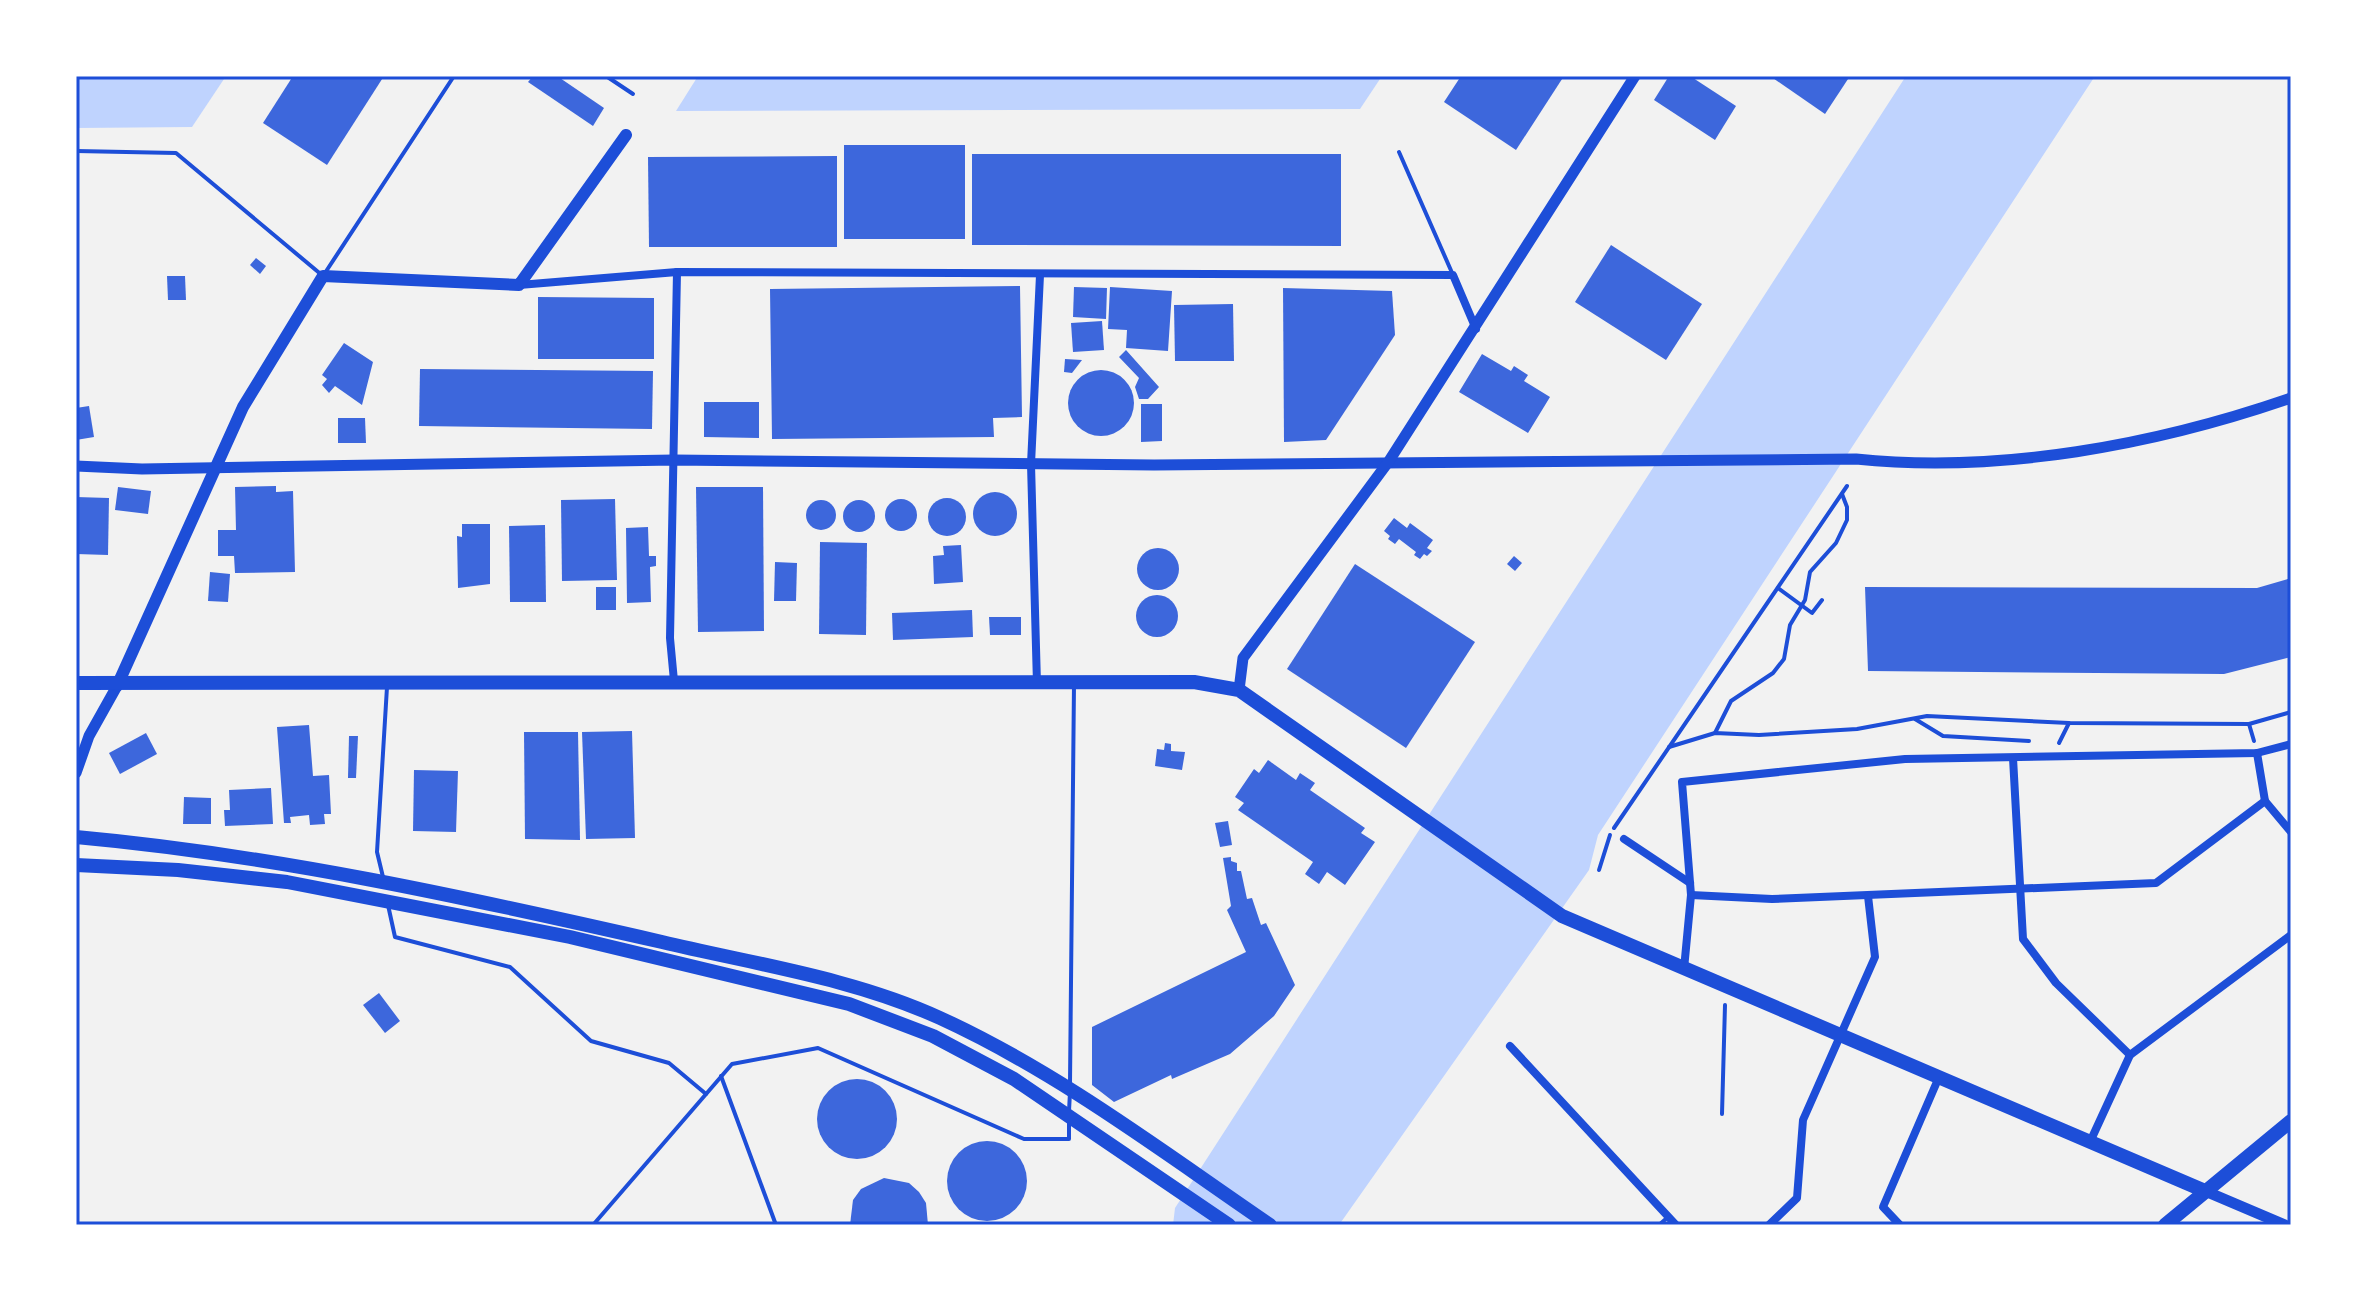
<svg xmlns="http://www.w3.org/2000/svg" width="2367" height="1301" font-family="Mulish,sans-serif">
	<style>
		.water { fill: #bfd3fe }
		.building { fill: #3d67dc }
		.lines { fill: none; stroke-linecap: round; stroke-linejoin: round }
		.path { stroke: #1d4ed8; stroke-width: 4 }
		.service { stroke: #1d4ed8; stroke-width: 4 }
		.minor { stroke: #1d4ed8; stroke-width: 8 }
		.tertiary { stroke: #1d4ed8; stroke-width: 11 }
		.secondary { stroke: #1d4ed8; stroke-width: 12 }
		.trunk { stroke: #1d4ed8; stroke-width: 14 }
		.neatline { fill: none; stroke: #1d4ed8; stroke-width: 3 }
	</style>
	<rect width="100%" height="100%" fill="#f2f2f2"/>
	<!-- water -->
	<g class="water">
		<path d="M76,76H226L192,127L76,128Z"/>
		<path d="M698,76H1382L1360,109L676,111Z"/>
		<path d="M1906,76H2095L1598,835L1589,870L1339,1225H1173L1175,1208Z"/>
	</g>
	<!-- building -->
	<g class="building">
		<path d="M293,76H384L327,165L263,123Z"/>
		<path d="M533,76H557L604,108L593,126L528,82Z"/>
		<path d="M1461,76H1564L1516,150L1444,102Z"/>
		<path d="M1669,76H1690L1736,106L1715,140L1654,100Z"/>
		<path d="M1770,76H1850L1825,114Z"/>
		<rect x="844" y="145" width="121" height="94"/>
		<path d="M972,154H1341V246L972,245Z"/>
		<path d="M837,156V247H649L648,157Z"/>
		<path d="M1611,245L1702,304L1666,360L1575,302Z"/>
		<path d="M256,258L266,266L260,274L250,265Z"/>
		<path d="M167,276H185L186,300H168Z"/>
		<path d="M1020,286L1022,417L993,418L994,437L772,439L770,289Z"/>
		<path d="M1074,287L1107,288L1106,319L1073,317Z"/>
		<path d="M1110,287L1172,291L1168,351L1126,348L1127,330L1108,329Z"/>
		<path d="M1283,288L1392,291L1395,335L1326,440L1284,442Z"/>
		<path d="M538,297L654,298V359H538Z"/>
		<path d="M1233,304L1234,361H1175L1174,305Z"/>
		<path d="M1102,321L1104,350L1073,352L1071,323Z"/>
		<path d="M344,343L373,362L362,405L335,386L329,393L322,385L327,379L322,375Z"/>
		<path d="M1126,350L1159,387L1148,399H1139L1135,387L1139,378L1119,357Z"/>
		<path d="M1482,354L1511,371L1514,366L1528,375L1524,381L1550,397L1528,433L1459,392Z"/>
		<path d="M1065,359L1082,360L1072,373L1064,372Z"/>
		<path d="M420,369L653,371L652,429L419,426Z"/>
		<circle cx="1101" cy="403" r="33"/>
		<path d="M704,402H759V438L704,437Z"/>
		<path d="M1141,404H1162V441L1141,442Z"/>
		<path d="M89,406L94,437L76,440V408Z"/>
		<path d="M338,418H365L366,443H338Z"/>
		<path d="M276,486V492L293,491L295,572L235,573L234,556H218V530H236L235,487Z"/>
		<path d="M118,487L151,491L148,514L115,510Z"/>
		<path d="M696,487H763L764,631L698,632Z"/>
		<circle cx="995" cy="514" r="22"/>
		<path d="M76,497L109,498L108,555L76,554Z"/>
		<circle cx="947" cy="517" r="19"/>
		<circle cx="901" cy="515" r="16"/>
		<path d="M615,499L617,580L562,581L561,500Z"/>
		<circle cx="859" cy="516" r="16"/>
		<circle cx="821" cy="515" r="15"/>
		<path d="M1394,518L1407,528L1410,523L1433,540L1427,548L1432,551L1427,556L1424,554L1420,559L1414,555L1416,552L1399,539L1395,544L1388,539L1390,536L1384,531Z"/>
		<path d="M462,524H490V584L458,588L457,536L462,537Z"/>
		<path d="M545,525L546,602H510L509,526Z"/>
		<path d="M648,527L649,556H656V566L650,567L651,602L627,603L626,528Z"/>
		<path d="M820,542L867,543L866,635L819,634Z"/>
		<path d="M961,545L963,582L934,584L933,556L944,555L943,546Z"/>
		<circle cx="1158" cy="569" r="21"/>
		<path d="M1514,556L1522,563L1515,571L1507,564Z"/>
		<path d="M775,562L797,563L796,601H774Z"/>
		<path d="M1355,564L1475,642L1406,748L1287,669Z"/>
		<path d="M210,572L230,574L228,602L208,601Z"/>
		<path d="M2291,578V657L2224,674L1868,671L1865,587L2257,588Z"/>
		<rect x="596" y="587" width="20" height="23"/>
		<circle cx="1157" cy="616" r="21"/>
		<path d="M972,610L973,637L893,640L892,613Z"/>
		<path d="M989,617H1021V635H990Z"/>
		<path d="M309,725L313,776L329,775L331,814H324L325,824L310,825L309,815L290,817L291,823H284L277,727Z"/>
		<path d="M632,731L635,838L586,839L582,732Z"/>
		<path d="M524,732H578L580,840L525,839Z"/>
		<path d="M146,733L157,754L120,774L109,753Z"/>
		<path d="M349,736H358L356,778H348Z"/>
		<path d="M1165,743L1171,744V751L1185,752L1182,770L1155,766L1157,749L1164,750Z"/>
		<path d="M1268,760L1296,780L1300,773L1315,783L1310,790L1365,828L1361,833L1375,842L1345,885L1327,872L1319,884L1305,874L1313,862L1238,810L1244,803L1235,797L1254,769L1259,773Z"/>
		<path d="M414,770L458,771L456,832L413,831Z"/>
		<path d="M271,788L273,824L225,826L224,810H230L229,790Z"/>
		<path d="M184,797L211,798V824H183Z"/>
		<path d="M1228,821L1232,845L1220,847L1215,823Z"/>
		<path d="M1231,857V861L1237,863V871H1241L1247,899L1252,898L1261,925L1266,923L1295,985L1274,1016L1230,1054L1172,1079L1171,1075L1114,1102L1092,1085V1027L1246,952L1227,910L1231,906L1223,858Z"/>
		<path d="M379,993L400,1021L385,1033L363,1005Z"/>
		<circle cx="857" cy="1119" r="40"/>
		<circle cx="987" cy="1181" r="40"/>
		<path d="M884,1178L909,1183L919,1192L926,1203L928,1225H850L853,1200L861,1189Z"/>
	</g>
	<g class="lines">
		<!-- path -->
		<g class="path">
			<path d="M1778,588L1812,613L1822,600"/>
			<path d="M1915,719L1943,736L2029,741"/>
			<path d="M2249,724L2254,741"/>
			<path d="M1715,733L1731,701L1773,673L1784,659L1790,625L1805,600L1810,572L1836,543L1847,520V507L1842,494"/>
			<path d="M2059,743L2069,723"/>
			<path d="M1669,747L1715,733L1759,735L1857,729L1927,716L2069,723L2249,724L2291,712"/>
			<path d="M1614,828L1847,486"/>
			<path d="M1599,870L1610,835"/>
			<path d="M1722,1114L1725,1005"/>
		</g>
		<!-- service -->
		<g class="service">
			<path d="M606,76L633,94"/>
			<path d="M76,151L176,153L323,276L454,76"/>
			<path d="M1399,152L1453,275"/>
			<path d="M383,877L377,852L387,687"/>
			<path d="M388,905L395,937L510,967L591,1041L669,1063L706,1094"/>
			<path d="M721,1076L776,1225"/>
			<path d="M1070,1083L1074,684"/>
			<path d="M1069,1111L1070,1092"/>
			<path d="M593,1225L732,1064L818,1048L1024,1139H1069V1120"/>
			<path d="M1659,1225L1668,1217"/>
		</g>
		<!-- minor -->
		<g class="minor">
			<path d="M519,285L677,272L1453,275L1476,329"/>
			<path d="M674,681L670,638L677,272"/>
			<path d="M1037,684L1031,464L1040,275"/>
			<path d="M2257,753L2265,801L2291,832"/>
			<path d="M2013,758L2023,939L2056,983L2130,1055"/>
			<path d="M1624,839L1690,883"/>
			<path d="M1691,895L1772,899L2156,883L2265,801"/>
			<path d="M1684,969L1691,895L1682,782L1905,759L2257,753L2291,744"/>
			<path d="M1510,1046L1676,1225"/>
			<path d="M2090,1142L2130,1055L2291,935"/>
			<path d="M1769,1225L1797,1198L1803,1120L1875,957L1868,896"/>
			<path d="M1900,1225L1883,1207L1939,1077"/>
		</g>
		<!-- tertiary -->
		<g class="tertiary">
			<path d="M76,466L142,469L674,460L1154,465L1856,459C2000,474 2155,445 2291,398"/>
			<path d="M1239,690L1243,658L1389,461L1635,76"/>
			<path d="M76,773L89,736L117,686"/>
			<path d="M2205,1191L2285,1225"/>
		</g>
		<!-- secondary -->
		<path class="secondary" d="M117,686L243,407L323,276L519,285L626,135"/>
		<!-- trunk -->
		<g class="trunk">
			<path d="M76,683L1194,682L1239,690L1562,916L2205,1191"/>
			<path d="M76,837C274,855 469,898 662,942C754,964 853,978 940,1018C1058,1072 1163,1152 1270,1225"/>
			<path d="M76,865L178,870L287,882L570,937L849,1004L933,1036L1014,1079L1229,1225"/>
			<path d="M2165,1225L2291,1121"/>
		</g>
	</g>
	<!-- border -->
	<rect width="2367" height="1301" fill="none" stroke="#ffffff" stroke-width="156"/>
	<rect x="78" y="78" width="2211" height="1145" class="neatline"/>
</svg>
